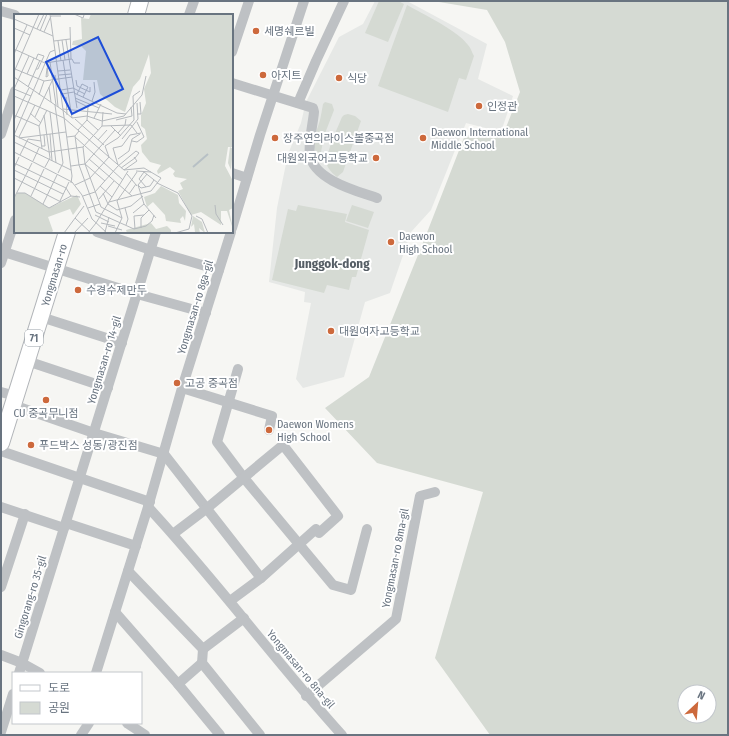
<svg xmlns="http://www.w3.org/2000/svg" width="729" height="736" font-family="'Fira Sans Condensed','Noto Sans KR',sans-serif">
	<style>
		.built { fill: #e6e8e6 }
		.green { fill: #d5dad3; fill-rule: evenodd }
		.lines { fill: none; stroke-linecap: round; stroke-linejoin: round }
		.primary-casing { stroke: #b2b5b9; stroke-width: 18 }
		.minor { stroke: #bec1c4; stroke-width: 10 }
		.primary { stroke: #fff; stroke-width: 16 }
		.poi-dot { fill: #cd693c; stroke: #fff; stroke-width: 1.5 }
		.labels { text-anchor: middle; stroke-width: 4; stroke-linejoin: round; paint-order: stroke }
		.shield { fill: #fff; stroke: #969ea6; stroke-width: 1 }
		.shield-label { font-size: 10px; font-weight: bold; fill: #697480 }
		.poi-label { font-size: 11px; fill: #697480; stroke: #fff; text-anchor: start }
		.street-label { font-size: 11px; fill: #697480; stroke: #fff }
		.quarter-label { font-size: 13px; font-weight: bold; fill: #565e66; stroke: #fff }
		.inset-river { fill: none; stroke: #b7c0c5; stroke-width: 2 }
		.inset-road { fill: none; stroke: #b6babe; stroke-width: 1 }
		.view { fill: #1d4ed8; fill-opacity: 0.15; stroke: #1d4ed8; stroke-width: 2 }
		.inset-edge { fill: none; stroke: #697480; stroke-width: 2 }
	</style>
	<rect width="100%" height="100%" fill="#f6f6f3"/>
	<!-- built -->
	<path class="built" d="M375,1H407L487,44L478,79L513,96L501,132L466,123L431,210L411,232L390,293L365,302L344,377L303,388L296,379L311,303L304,302L305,292L269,282L277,208L288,154L301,123L304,110L307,100L339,37L363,24Z"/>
	<!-- green -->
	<g class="green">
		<path d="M379,1H398L404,4L388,42L365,33Z"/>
		<path d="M433,1H728V735H490L435,658L483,492L377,463L325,408L369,377L428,230L465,135H503L520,92L505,42L487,10ZM685,692H709V716H685Z"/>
		<path d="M407,5C423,14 457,30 468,45C471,48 472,53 474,56L466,80L459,78L448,112L378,86Z"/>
		<path d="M325,102L332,104L334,110L324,136L321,152L318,154C309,145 317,131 320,120C321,115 322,110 323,104Z"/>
		<path d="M348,114L355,116L361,121L343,172L337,177C334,175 328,169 327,165C325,154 338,127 342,117L344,115Z"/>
		<path d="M298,205L347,214L345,222L369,230L356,277H352L349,290L327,285L324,293L272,280L288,209L296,211Z"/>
		<path d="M352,205L374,212L368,228L346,221Z"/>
	</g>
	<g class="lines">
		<!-- primary casing -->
		<g class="primary-casing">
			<g id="primary">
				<path d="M136,15L140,1"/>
				<path d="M1,443L67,232"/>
			</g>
		</g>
		<!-- minor -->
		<g class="minor">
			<path d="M1,11L15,15"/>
			<path d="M189,15L194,1"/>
			<path d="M232,52L249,1"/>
			<path d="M232,83L313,108L314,112C313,124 308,143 310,155C314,180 357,191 377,198"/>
			<path d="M298,103L316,61L344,1"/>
			<path d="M1,134L15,91"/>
			<path d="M232,173L247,178"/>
			<path d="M232,228L260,135L304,1"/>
			<path d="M97,232L151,250L219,270"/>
			<path d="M1,251L137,294L206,313"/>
			<path d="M1,263L15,220"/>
			<path d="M41,317L122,343"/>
			<path d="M27,361L108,388"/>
			<path d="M238,369L217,442L244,478L333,585L351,590L367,529"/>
			<path d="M182,388L272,416L269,430"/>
			<path d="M1,392L16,396"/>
			<path d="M13,405L94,433L164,454L261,578"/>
			<path d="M1,451L150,502"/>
			<path d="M1,507L64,528"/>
			<path d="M148,507C216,580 275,661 342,735"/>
			<path d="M66,523L136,546"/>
			<path d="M173,534L206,509L283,445L338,516L319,533L316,529L261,578L230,601"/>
			<path d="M128,571L203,649L202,663L260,735"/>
			<path d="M1,587L25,514"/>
			<path d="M115,612L178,684L220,735"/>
			<path d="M203,649L244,618"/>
			<path d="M1,655L22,663L40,673"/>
			<path d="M19,673L156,232"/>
			<path d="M96,673L148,507L182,388L231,232"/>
			<path d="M178,684L202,663"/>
			<path d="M306,696L396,619L420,496L435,492"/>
			<path d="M127,723L145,735"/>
			<path d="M1,732L13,694"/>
			<path d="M81,735L89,723"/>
		</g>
		<!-- primary -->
		<use href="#primary" class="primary"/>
	</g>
	<!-- markers -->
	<g class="poi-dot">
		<circle cx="256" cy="31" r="4"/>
		<circle cx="263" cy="75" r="4"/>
		<circle cx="339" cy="78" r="4"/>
		<circle cx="479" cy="106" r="4"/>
		<circle cx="275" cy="138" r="4"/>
		<circle cx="423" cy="138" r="4"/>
		<circle cx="376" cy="158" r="4"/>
		<circle cx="391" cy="242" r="4"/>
		<circle cx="78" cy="290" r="4"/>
		<circle cx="331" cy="331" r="4"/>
		<circle cx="177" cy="383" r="4"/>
		<circle cx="46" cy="400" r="4"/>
		<circle cx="269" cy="430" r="4"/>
		<circle cx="31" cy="445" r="4"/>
	</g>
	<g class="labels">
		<!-- shield labels -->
		<rect class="shield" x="25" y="330" width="18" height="16" rx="3"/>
		<g class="shield-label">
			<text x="34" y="342">71</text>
		</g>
		<!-- poi labels -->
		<g class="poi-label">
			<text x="264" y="35">세명쉐르빌</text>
			<text x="271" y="79">아지트</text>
			<text x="347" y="82">식당</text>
			<text x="487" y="110">인정관</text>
			<text x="431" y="136">Daewon International<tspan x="431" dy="13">Middle School</tspan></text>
			<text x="283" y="142">장주연의라이스볼중곡점</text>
			<text x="368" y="162" text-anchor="end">대원외국어고등학교</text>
			<text x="399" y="240">Daewon<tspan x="399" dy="13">High School</tspan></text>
			<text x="86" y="294">수경수제만두</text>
			<text x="339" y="335">대원여자고등학교</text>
			<text x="185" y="387">고공 중곡점</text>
			<text x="46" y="417" text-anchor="middle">CU 중곡무니점</text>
			<text x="277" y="428">Daewon Womens<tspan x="277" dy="13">High School</tspan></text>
			<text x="39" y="449">푸드박스 성동/광진점</text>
		</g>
		<!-- street labels -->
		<g class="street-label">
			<text transform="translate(54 275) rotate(-73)" y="4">Yongmasan-ro</text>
			<text transform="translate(195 307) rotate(-73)" y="4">Yongmasan-ro 8ga-gil</text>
			<text transform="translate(104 360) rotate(-73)" y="4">Yongmasan-ro 14-gil</text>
			<text transform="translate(395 558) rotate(-79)" y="4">Yongmasan-ro 8ma-gil</text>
			<text transform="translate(30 597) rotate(-73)" y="4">Gingorang-ro 35-gil</text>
			<text transform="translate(301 669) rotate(50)" y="4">Yongmasan-ro 8na-gil</text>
		</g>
		<!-- quarter labels -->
		<g class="quarter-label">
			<text x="332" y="268">Junggok-dong</text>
		</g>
	</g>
	<!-- overview -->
	<g transform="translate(14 14)">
		<rect width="219" height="219" fill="#f6f6f3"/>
		<path d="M77,0H219V133H214L211,152L219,167V194L215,196L219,215L213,197H207V211L187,198L177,201L164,177L169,175L166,169L173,165L161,163L159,160L161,157L156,153L144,160L143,157L147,151L136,148L128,138L127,131L133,125L131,115L127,112V101L132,89L130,75L137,59L135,40L126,65L119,73L111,98L101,93L86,80L83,66H69L72,37L67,32L58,31L59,27L68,25L67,4L75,5ZM216,133L219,135L217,156L214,149ZM147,172L164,181L165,189L172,197L171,207L169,202L166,205L167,209L152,207L151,201L139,188L133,193L130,183L141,179ZM3,179H11L35,194L63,181L67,190L59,201L56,195L34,203L39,217L37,219H0V184ZM179,202L188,208L191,219L185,214L186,219L181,218L180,210L177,213ZM137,209L142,215L153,212L157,216V219H113L112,216Z" fill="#d5dad3"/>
		<path class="inset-river" d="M179,153L194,140"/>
		<path class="inset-road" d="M36,0L58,162L57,169M60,0L69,4L70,1M0,5L39,22M56,13L57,45M0,14L16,21M23,15L30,0M26,17L33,0M30,18L37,2H47M48,26L51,46M52,26L63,94M40,27L56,25M44,27L47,47M0,35L31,49L58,45L60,49H66M0,40L13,11M22,45L24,40L30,42L24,55H22M49,46L58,104M36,48L42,91M33,49L34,62L32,63L33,54M1,55L30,67L58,63M44,57L56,56M0,58L25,0M13,60L20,44M41,61L44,93M45,61L57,60M0,63L50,97M62,66L63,72L76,78V73M14,73L26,46M35,73L37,88M0,75L15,42M0,75L17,82M47,76L59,74L71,80M60,79L103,99L112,100M48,80L60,78M63,80L68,70L74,73L69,83M25,81L30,67M0,82L50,104L110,156L130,154L147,164L137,177L95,188M52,83L53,101M61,84L85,94M9,86L15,74M62,87L74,93L73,106M78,87L81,78L80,68M41,91L49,149L44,159M49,95L98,100M50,97L58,104L73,102L88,107L110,102L128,81L132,62M36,98L42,149M16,99L27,109M123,100H127L126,88M0,101L25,112M30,101L36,144L31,153M21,103L38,67M80,104L87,90M61,105L90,131M0,106L9,86M73,106L84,116M102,106L118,102L117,93M88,112L117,111L123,119M97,112L107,122M64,116L73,106M104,119L111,111L112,105M36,120L38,147M0,121L36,38L41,36M0,121L35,138M61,122L65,151L82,198L120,215L132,212L138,207L140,201M5,123L21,91M53,123L61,122L65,117M61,123L109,166M5,124L52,118M108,125L124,105L123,89M84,126L93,116M118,127L123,128L130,123L123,108M0,128L57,156M28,132H31L30,121M91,132L104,124L120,106L119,82L126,77M69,133L71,150L87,193L108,204M28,135L25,112L33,96M0,138L58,168L68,181L78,205L93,219M35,138L69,133L88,112L89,98M6,141L14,125L27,127M75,145L118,182M104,145L115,137L118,125L126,120M19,147L25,134M0,149L52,174L57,182M71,150L91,167M104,151L99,134L108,132L116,121L127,119M57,152L71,150L101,116M0,154L5,143M107,154L121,144L125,139L122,137M0,156L49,180M110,156L123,147L120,143M122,157L137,158M113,160L123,172M0,164L47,188M143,169L164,179L178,202L175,215L161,219M61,171L76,164L95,143L91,132M124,171L130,190L142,204M124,171L127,174L136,172L140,166M124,171L133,160M86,172L98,183M132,173L125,165L130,158L144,169M3,179H11L35,194L57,182L66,183M89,179L94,190L103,196L117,192L129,182M115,180L122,170M17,182L30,155M69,182L81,178L104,152L122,137M0,184L18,149M85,185L100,167M46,187L55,168M29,190L43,161M201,191L202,200L209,211M74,194L86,190M111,194L114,205L112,211M119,199L130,190M81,201L95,208M182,202L188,205L194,219M61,204L77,219M82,209L114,157M87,209L101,212M94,212L108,216M127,214V204L135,196M121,215L120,202L130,201M91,218L95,203M50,219L70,192M60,219L74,204M74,219L82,209M101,219L108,204L103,187L123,158"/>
		<path class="view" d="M84,23L109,75L58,100L32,48Z"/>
		<rect width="219" height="219" class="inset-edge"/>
	</g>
	<!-- border -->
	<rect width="729" height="736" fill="none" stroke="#697480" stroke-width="4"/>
	<!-- legend -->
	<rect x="12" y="672" width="130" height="52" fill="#ffffff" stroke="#c3c7cc"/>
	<rect x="20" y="685" width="20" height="6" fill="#ffffff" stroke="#c3c7cc"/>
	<text x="48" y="692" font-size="12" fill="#697480">도로</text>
	<rect x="20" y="702" width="20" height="12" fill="#d5dad3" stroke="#c3c7cc"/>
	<text x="48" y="712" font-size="12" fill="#697480">공원</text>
	<!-- north arrow -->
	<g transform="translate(697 704) rotate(26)"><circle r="19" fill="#ffffff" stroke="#c3c7cc"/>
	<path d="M0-3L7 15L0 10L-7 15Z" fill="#cd693c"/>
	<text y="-6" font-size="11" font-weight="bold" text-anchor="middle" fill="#697480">N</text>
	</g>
</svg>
